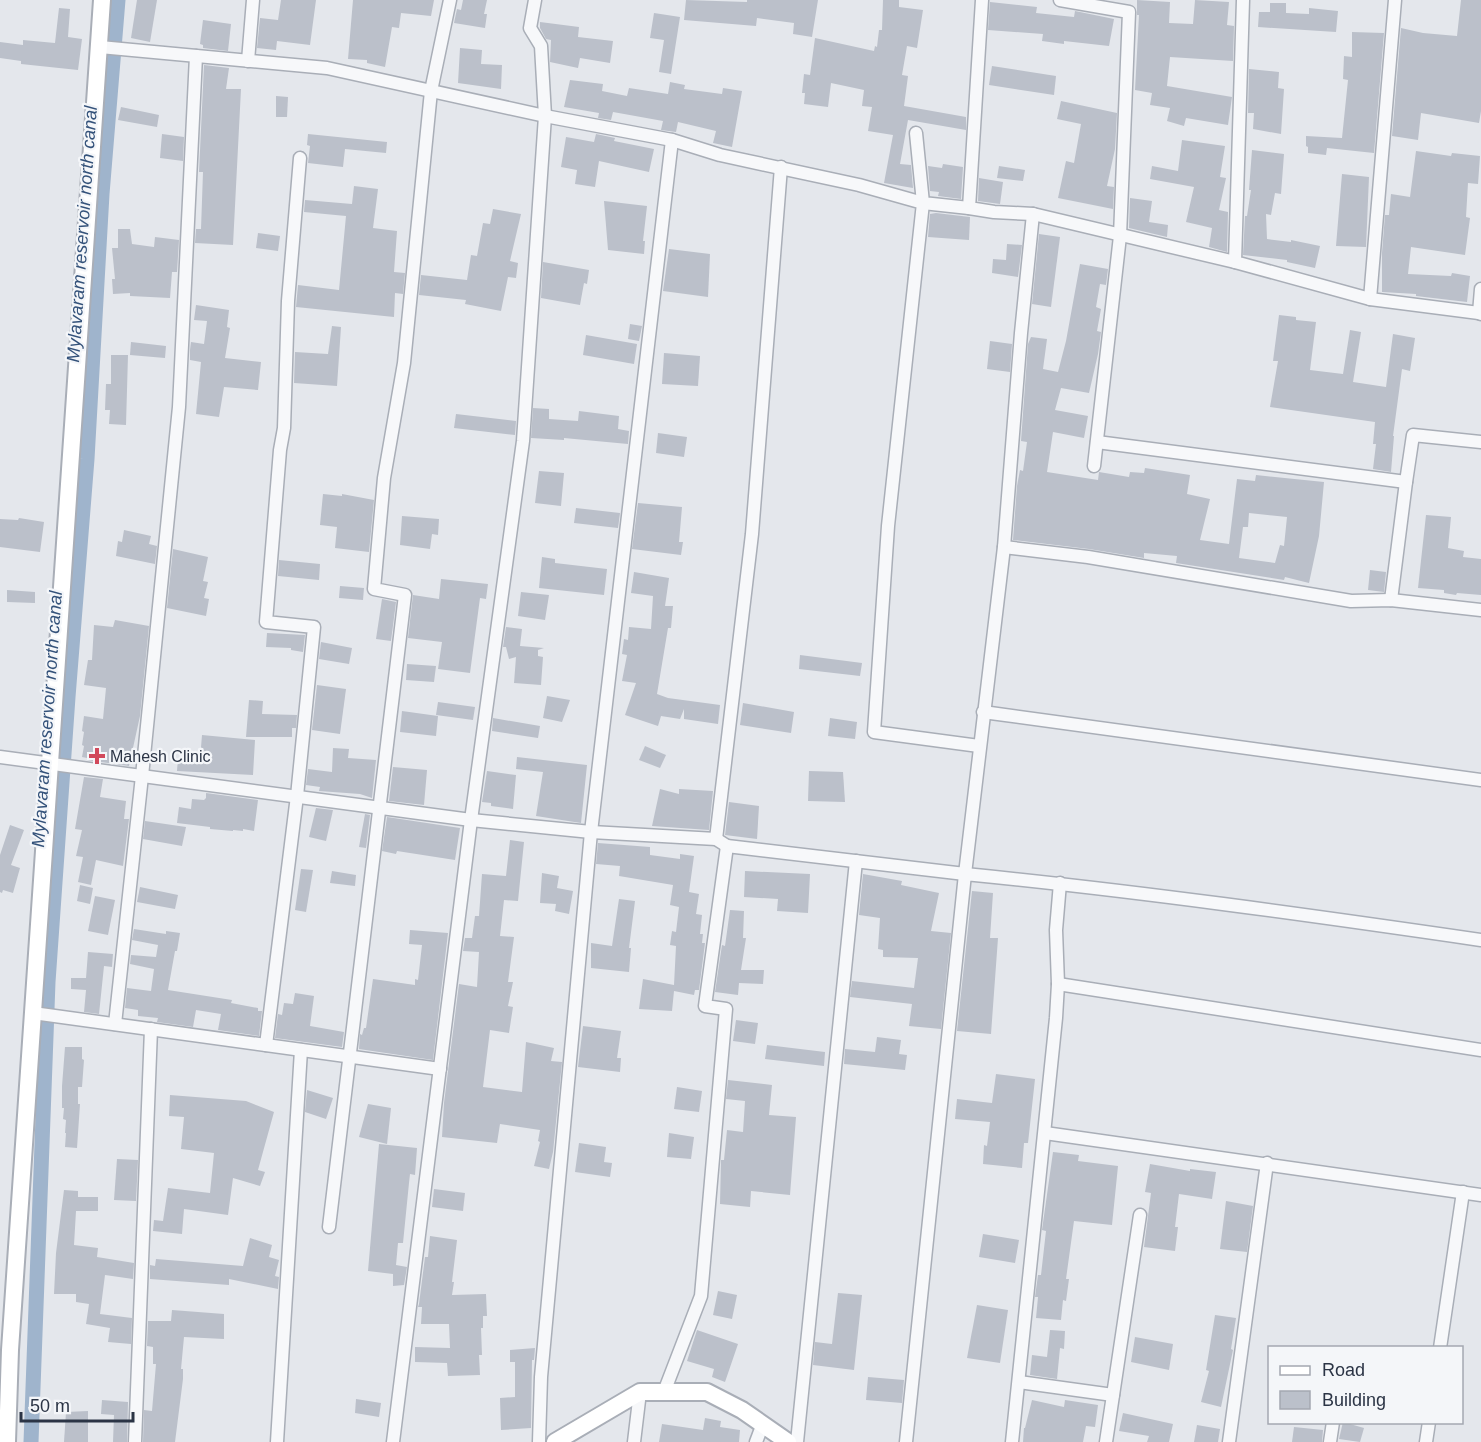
<svg xmlns="http://www.w3.org/2000/svg" width="1481" height="1442" font-family="Arial,sans-serif">
	<style>
		.lines { fill: none; stroke-linecap: round; stroke-linejoin: round }
		.canal { stroke: #9fb4cc; stroke-width: 15 }
		.building { fill: #bbc0ca; fill-rule: evenodd }
		.street-casing { stroke: #a9aeb7; stroke-width: 15 }
		.secondary-casing { stroke: #a9aeb7; stroke-width: 20 }
		.street { stroke: #f7f8fa; stroke-width: 12 }
		.secondary { stroke: #fff; stroke-width: 16 }
		.poi-dot { fill: #d1495b; stroke: #f4f6f9; stroke-width: 2 }
		.labels { text-anchor: middle; stroke-width: 4.5; stroke-linejoin: round; paint-order: stroke }
		.poi-label { font-size: 16px; fill: #2b3445; stroke: #f4f6f9; text-anchor: start }
		.water-label { font-size: 18px; font-style: italic; fill: #34527a; stroke: #f4f6f9 }
	</style>
	<rect width="100%" height="100%" fill="#e4e7ec"/>
	<g class="lines">
		<!-- canal -->
		<path class="canal" d="M31,1442L48,982L68,697L87,459L102,194L118,0"/>
	</g>
	<!-- building -->
	<g class="building">
		<path d="M137,0H157L150,42L131,38Z"/>
		<path d="M281,0H316L310,45L277,41L276,50L257,48L260,18L278,20Z"/>
		<path d="M353,0H434L431,16L401,13L399,28L392,27L385,67L367,63V60L348,59Z"/>
		<path d="M463,0H487L484,14H487L485,28L454,23L457,9L461,10Z"/>
		<path d="M686,0L747,2V0H818L812,37L793,34L794,23L757,18L756,26L684,20Z"/>
		<path d="M883,0H899V7L923,10L917,48L907,46L902,75L908,76L904,106L966,117V130L908,120L900,164L911,165L913,188L884,183L893,135L868,131L872,107L862,106L864,90L831,83L828,107L804,104L805,93H802L804,74L810,75L815,38L874,51L875,46L877,47L879,30H882Z"/>
		<path d="M1137,0L1170,2L1169,23L1193,24L1195,0L1229,2L1227,25L1234,26L1233,61L1170,57L1167,86L1232,97L1228,125L1186,118L1184,126L1167,121L1170,108L1150,105L1152,93L1135,90L1139,15H1137Z"/>
		<path d="M1461,0H1481V111L1479,123L1421,113L1418,140L1392,136L1401,28L1423,33L1457,36Z"/>
		<path d="M990,2L1037,7L1036,13L1074,17L1075,11L1114,19L1109,46L1064,41V44L1042,41L1043,34L988,30Z"/>
		<path d="M1270,3H1286V13L1309,14V8L1338,11L1336,32L1258,27L1259,12H1270Z"/>
		<path d="M59,8L70,9L68,37L82,39L78,70L21,64V61L0,58V42L23,45V40L55,43Z"/>
		<path d="M654,13L680,17L671,74L659,72L664,40L650,38Z"/>
		<path d="M203,20L231,24L228,51L203,48V45L200,44Z"/>
		<path d="M540,22L579,27L578,37L613,41L610,63L580,58L578,68L550,62L551,40L546,39L540,28Z"/>
		<path d="M1352,32L1384,33L1374,153L1327,148L1326,155L1308,153V147L1306,146V136L1342,138L1348,80L1343,79L1344,56L1352,57Z"/>
		<path d="M460,48L482,50L481,64L502,65L501,89L458,83Z"/>
		<path d="M204,65L229,68L226,89H241L233,245L195,243L196,229H201L203,172H199Z"/>
		<path d="M992,66L1056,76L1054,95L989,85Z"/>
		<path d="M1249,69L1279,72L1278,88L1284,89L1281,134L1253,129L1254,113H1248Z"/>
		<path d="M570,80L603,84L602,91L627,96L629,88L668,94L670,82L685,85L684,89L722,94L723,88L742,91L732,147L713,143L716,131L678,122L676,132L661,130L663,121L613,112L611,120L598,118L599,113L564,107Z"/>
		<path d="M276,96L288,97L287,117H276Z"/>
		<path d="M1061,101L1117,113L1115,149L1107,186L1114,187L1113,209L1058,198L1066,161L1074,163L1081,124L1057,119Z"/>
		<path d="M121,107L159,115L157,127L118,120Z"/>
		<path d="M162,134L184,137L183,161L160,158Z"/>
		<path d="M308,134L387,142L386,153L345,149L343,167L308,163L310,146L307,145Z"/>
		<path d="M596,134L615,138L614,141L654,149L649,172L599,161L595,187L575,184L577,170L561,167L566,137L594,142Z"/>
		<path d="M1182,140L1225,146L1220,177L1226,178L1219,210L1228,212L1227,252L1209,247L1212,228L1186,222L1194,187L1150,179L1152,166L1178,171Z"/>
		<path d="M1252,150L1284,154L1281,194L1275,193L1271,215L1266,214L1267,239L1291,242V240L1320,246L1315,268L1287,262V260L1243,255L1245,216H1247L1251,190H1249Z"/>
		<path d="M1416,151L1451,156L1452,153L1480,156L1478,184L1468,183L1466,217L1470,218L1465,255L1411,247L1408,274L1451,276L1452,273L1470,276L1467,302L1416,296V294L1382,292V253L1385,215H1389L1391,194L1410,197Z"/>
		<path d="M943,164L963,167L961,199L938,196L939,192L930,191L928,166L942,168Z"/>
		<path d="M999,166L1025,170L1023,181L997,178Z"/>
		<path d="M1342,174L1369,177L1366,247L1336,246Z"/>
		<path d="M979,178L1003,182L1000,204L978,201Z"/>
		<path d="M354,186L378,189L373,228L397,231L394,272L405,273L403,294L395,293L394,317L296,307L298,285L339,290L346,216L304,212L305,200L352,204Z"/>
		<path d="M1130,198L1152,201L1149,222L1168,225L1167,237L1129,228Z"/>
		<path d="M604,201L647,206L643,241H645L644,254L608,250Z"/>
		<path d="M493,209L521,214L510,261L518,263L516,278L508,277L501,311L465,304L466,300L419,295L421,275L467,280L471,255L477,256L483,223L490,224Z"/>
		<path d="M936,213L970,217L969,240L928,237L930,214Z"/>
		<path d="M118,229H130L132,244L154,247L155,237L179,240L177,272H172L170,298L130,296V293L113,294L112,279H115L112,248H118Z"/>
		<path d="M258,233L280,236L278,251L256,248Z"/>
		<path d="M1039,234L1060,237L1051,307L1032,304Z"/>
		<path d="M1007,244L1022,245L1018,277L992,273L993,259L1006,260Z"/>
		<path d="M669,249L710,254L708,297L663,291Z"/>
		<path d="M543,262L589,270L587,284L584,283L580,305L541,298Z"/>
		<path d="M1080,264L1108,269L1106,285L1100,284L1096,307L1101,309L1097,331L1101,332L1098,354L1089,393L1061,388L1055,410L1088,416L1084,438L1053,432L1047,472L1098,480L1099,472L1129,477L1130,472L1144,473L1145,468L1190,475L1187,494L1210,499L1200,540L1229,544L1237,479L1255,481L1256,475L1324,482L1319,536L1309,583L1285,577L1284,580L1176,563L1177,556L1144,553V558L1089,549L1013,540L1017,486L1020,470L1023,471L1027,442L1021,441L1028,344L1031,337L1047,339L1043,369L1058,372L1066,341ZM1249,513L1287,517L1284,546L1280,545L1275,563L1239,558L1243,527H1248Z"/>
		<path d="M196,305L229,310L227,327L230,328L225,358L261,362L258,390L224,387L219,417L196,414L201,362L190,360V350L191,342L204,344L207,321L194,320Z"/>
		<path d="M1279,315L1296,317V320L1316,322L1310,370L1343,374L1350,330L1361,332L1353,382L1386,387L1393,334L1415,338L1410,371L1402,369L1393,436H1394L1391,472L1373,469L1376,444H1373L1375,422L1270,407L1278,361H1273Z"/>
		<path d="M630,324L642,326L639,341L628,339Z"/>
		<path d="M332,326L341,327L337,386L294,383L295,352L328,354Z"/>
		<path d="M586,335L637,344L634,364L583,355Z"/>
		<path d="M990,341L1012,344L1010,372L987,369Z"/>
		<path d="M131,342L166,346L165,358L130,355Z"/>
		<path d="M664,353L700,356L698,386L662,384Z"/>
		<path d="M111,355H128L126,425L109,424L110,410H105L106,384H111Z"/>
		<path d="M533,408L549,409V419L578,421L579,411L619,416L618,429L629,431L628,444L564,438V440L531,438Z"/>
		<path d="M456,414L516,421L515,435L454,428Z"/>
		<path d="M658,433L687,437L684,457L656,453Z"/>
		<path d="M539,471L564,473L561,506L535,503Z"/>
		<path d="M323,494L342,496V494L374,500L369,552L335,548L337,527L320,525Z"/>
		<path d="M638,503L682,507L679,542H683L681,555L632,549Z"/>
		<path d="M576,508L620,513L618,528L574,523Z"/>
		<path d="M1426,515L1451,517L1448,548L1464,551L1463,557L1481,559V595L1457,593L1456,595L1444,593V590L1418,588Z"/>
		<path d="M402,516L439,519L438,535L432,534L430,549L400,545Z"/>
		<path d="M19,518L44,522L40,552L0,547V519L18,520Z"/>
		<path d="M124,530L151,536L149,544L157,546L155,564L116,556L118,541L122,542Z"/>
		<path d="M173,549L208,557L203,581L208,582L204,598L209,599L206,616L167,608Z"/>
		<path d="M542,557L555,559V563L607,569L604,595L539,588Z"/>
		<path d="M279,560L320,564L319,580L278,576Z"/>
		<path d="M1370,570L1386,572L1384,592L1368,590Z"/>
		<path d="M634,572L669,578L665,606H673L671,628H668L657,694L668,698L720,705L718,724L684,719V709L680,719L661,716L658,726L625,715L636,683L622,681L627,655L622,654L624,639L628,640L629,627L651,629L653,596L631,593Z"/>
		<path d="M441,579L488,584L486,599L480,598L470,673L438,669L442,642L408,638L413,595L439,599Z"/>
		<path d="M340,586L364,588L363,600L339,598Z"/>
		<path d="M7,590L35,592V603L7,602Z"/>
		<path d="M521,592L549,595L545,620L518,616Z"/>
		<path d="M382,599L396,602L391,641L376,639Z"/>
		<path d="M115,620L149,626L140,716L129,766L87,760V758L82,757L84,746L82,745L84,732L82,731L84,716L103,719L106,688L84,685L88,660H92L94,625L113,627Z"/>
		<path d="M506,627L522,629L520,646L544,648L538,650V656L543,657L541,685L514,683L516,657L509,659L506,647H503Z"/>
		<path d="M267,633L305,635L303,652L291,650V648L266,647Z"/>
		<path d="M321,642L352,648L349,664L319,659Z"/>
		<path d="M800,655L862,663L860,676L799,669Z"/>
		<path d="M407,664L436,666L434,682L406,680Z"/>
		<path d="M317,685L346,689L340,734L312,730Z"/>
		<path d="M547,696L570,700L562,722L543,718Z"/>
		<path d="M249,700L263,701L262,714L297,715L296,728H292V737H246Z"/>
		<path d="M438,702L475,707L473,720L436,715Z"/>
		<path d="M743,703L794,712L791,733L740,725Z"/>
		<path d="M402,711L438,716L436,736L400,732Z"/>
		<path d="M493,718L540,726L538,738L492,731Z"/>
		<path d="M830,718L857,722L855,739L828,736Z"/>
		<path d="M202,735L255,740L253,775L177,771L178,758L200,760Z"/>
		<path d="M645,746L666,755L660,768L639,760Z"/>
		<path d="M333,748L349,749L348,758L376,760L372,798L360,794L319,791L320,787L306,785L308,769L332,772Z"/>
		<path d="M517,757L587,765L581,823L536,816L543,772L516,769Z"/>
		<path d="M393,767L427,770L424,805L389,801Z"/>
		<path d="M487,771L516,775L513,809L491,806V803L482,802Z"/>
		<path d="M809,771L843,772L845,802L808,801Z"/>
		<path d="M84,777L103,779L100,797L126,801L124,819H129L123,866L96,860L91,885L78,882L83,857L76,856L82,830L75,829Z"/>
		<path d="M660,789L679,794V789L713,791L709,830L652,826Z"/>
		<path d="M206,793L258,800L254,831L243,829V831L233,830V831L210,829V827L177,823L179,807L191,809L192,799L204,800L206,798Z"/>
		<path d="M729,802L759,806L757,839L725,835Z"/>
		<path d="M316,808L333,810L326,841L309,837Z"/>
		<path d="M365,814L370,815L366,848L359,847Z"/>
		<path d="M387,817L460,828L455,860L397,851L396,854L382,851Z"/>
		<path d="M145,821L186,827L182,846L143,839Z"/>
		<path d="M10,825L24,830L11,865L20,868L13,893L3,890L2,893L0,892V855Z"/>
		<path d="M510,840L524,842L518,901L504,900L500,936L514,937L508,982H513L508,1006L513,1007L509,1033L490,1030L483,1087L522,1092L526,1042L554,1048L551,1061L562,1062L553,1152L549,1169L534,1166L540,1142L538,1141L540,1130L500,1124L497,1143L442,1137L444,1103L459,984L477,987L479,952L463,951L465,938H472L475,916H479L482,874L506,876Z"/>
		<path d="M598,843L650,847V855L680,859V854L694,856L689,892L699,894L696,914L702,915L700,934H703L702,943H705L699,990H695L694,995L674,991L672,1011L639,1009L643,979L674,985L676,946L670,945L672,931L676,932L679,907L670,905L673,885L619,876L620,866L596,864Z"/>
		<path d="M301,869L313,870L306,912L295,910Z"/>
		<path d="M332,871L356,875L355,886L330,883Z"/>
		<path d="M745,871L810,874L808,913L777,911L778,899L744,897Z"/>
		<path d="M542,873L559,876L557,888L573,891L569,914L555,911L556,904L540,903Z"/>
		<path d="M863,874L902,881L901,885L939,893L931,931L951,933L941,1029L909,1026L912,1004L850,997L852,981L914,988L918,958L883,957V950L878,949L880,918L859,915Z"/>
		<path d="M80,885L93,888L90,904L77,901Z"/>
		<path d="M140,887L178,895L175,909L137,902Z"/>
		<path d="M972,891L993,893L990,938H998L991,1034L957,1031Z"/>
		<path d="M95,896L115,900L108,935L88,931Z"/>
		<path d="M619,899L635,901L629,948H631L629,972L591,968V943L612,946Z"/>
		<path d="M730,910L744,911L743,938H746L741,970H764L763,984L739,983L738,995L715,992L722,945L725,946Z"/>
		<path d="M134,929L166,934V931L180,933L177,951H175L168,990L232,1000L231,1003L258,1008V1011H262L259,1036L218,1030L221,1014L196,1010L193,1027L157,1022L158,1018L138,1016V1010L125,1008L127,988L151,991L154,969L130,964L131,955L156,957L158,945L132,940Z"/>
		<path d="M410,930L448,933L433,1060L359,1049L360,1034L362,1035L364,1028H366L373,979L415,985V979L418,980L422,945L409,944Z"/>
		<path d="M88,952L113,954L112,967L104,966L99,1014L84,1012L86,990L71,989V978H86Z"/>
		<path d="M295,993L314,996L310,1026L344,1032L342,1047L275,1038L278,1014L282,1015L284,1003L293,1004Z"/>
		<path d="M736,1020L758,1023L755,1044L733,1041Z"/>
		<path d="M583,1026L621,1031L617,1058H621L620,1072L578,1067Z"/>
		<path d="M877,1037L901,1040L899,1054L907,1055L905,1070L844,1064L845,1049L875,1052Z"/>
		<path d="M767,1045L825,1052L824,1066L765,1059Z"/>
		<path d="M65,1047H82V1059L84,1060L82,1087H78V1104H80L77,1148L65,1147L66,1133H65L66,1120L63,1119L64,1108H62V1086Z"/>
		<path d="M996,1074L1035,1079L1028,1143H1024L1022,1168L983,1164L984,1145L987,1146L990,1122L955,1119L957,1099L992,1103Z"/>
		<path d="M728,1080L772,1085L769,1115L796,1117L790,1195L751,1191L750,1207L720,1204L721,1160H724L727,1130L743,1132L745,1101L726,1099Z"/>
		<path d="M677,1087L702,1091L699,1112L674,1109Z"/>
		<path d="M307,1090L333,1098L326,1119L305,1112Z"/>
		<path d="M170,1095L246,1101L274,1112L258,1170L265,1172L260,1186L233,1178L228,1215L184,1209L182,1234L153,1231L154,1220L163,1221L168,1188L210,1193L214,1153L181,1149L184,1117L169,1116Z"/>
		<path d="M368,1104L391,1108L387,1144L359,1137Z"/>
		<path d="M669,1133L694,1137L691,1159L667,1157Z"/>
		<path d="M579,1143L606,1147L604,1162L612,1163L610,1177L575,1172Z"/>
		<path d="M379,1144L417,1148L415,1175L410,1174L409,1183L403,1243H398L396,1265L407,1267L404,1285L393,1286V1274L368,1271Z"/>
		<path d="M1053,1152L1079,1155L1078,1161L1118,1166L1112,1225L1074,1221L1066,1279H1069L1066,1301L1063,1300L1061,1320L1036,1318L1038,1297H1035L1038,1275H1041L1046,1231L1042,1230Z"/>
		<path d="M117,1159L138,1160L136,1201L114,1200Z"/>
		<path d="M1150,1164L1190,1171V1169L1216,1172L1212,1199L1179,1194L1175,1227H1178L1175,1251L1144,1247L1151,1193L1145,1192Z"/>
		<path d="M434,1189L465,1193L463,1211L432,1207Z"/>
		<path d="M64,1190L78,1191V1197H98V1211H76L74,1245L98,1248L97,1257L134,1263L133,1279L105,1275L100,1314L132,1318L131,1344L108,1342L110,1328L86,1324L89,1304L76,1302V1294H54L56,1253Z"/>
		<path d="M1226,1201L1253,1206L1247,1252L1220,1249Z"/>
		<path d="M983,1234L1019,1240L1015,1263L979,1257Z"/>
		<path d="M430,1236L457,1240L452,1282H454L452,1295L486,1294L487,1316H483V1328H481L482,1355H479L480,1375L448,1376L447,1363L415,1362V1347L450,1348L449,1324H421L422,1307H418L419,1304L425,1257H428Z"/>
		<path d="M250,1238L272,1245L269,1257L279,1260L275,1276L279,1277L278,1289L229,1279V1285L150,1279V1265L155,1266L156,1259L243,1266Z"/>
		<path d="M718,1291L737,1295L732,1319L713,1315Z"/>
		<path d="M838,1293L862,1295L854,1370L813,1365L815,1342L832,1344Z"/>
		<path d="M977,1305L1008,1310L1000,1363L967,1358Z"/>
		<path d="M172,1310L224,1314V1339L184,1337L181,1369H183V1379L175,1442H143L144,1410L152,1411L156,1364H153V1347L147,1346L148,1321H171Z"/>
		<path d="M1215,1315L1236,1318L1231,1349L1233,1350L1221,1407L1201,1402L1209,1371L1206,1370Z"/>
		<path d="M697,1330L738,1344L725,1382L712,1377L714,1369L687,1361Z"/>
		<path d="M1050,1330L1065,1331L1064,1349L1060,1348L1057,1379L1030,1375L1032,1355L1047,1357Z"/>
		<path d="M1135,1337L1173,1344L1169,1370L1131,1362Z"/>
		<path d="M535,1348L534,1360H532L531,1428L501,1430L500,1398L515,1397V1362H510V1350Z"/>
		<path d="M868,1377L904,1380L902,1403L866,1400Z"/>
		<path d="M356,1399L381,1403L379,1417L355,1413Z"/>
		<path d="M102,1400L128,1402L127,1442H113L114,1415L101,1414Z"/>
		<path d="M1032,1400L1064,1407L1065,1400L1098,1405L1095,1427L1086,1426L1083,1442H1023L1024,1428H1025Z"/>
		<path d="M88,1411V1442H64L66,1412Z"/>
		<path d="M1123,1413L1173,1424L1169,1442H1147L1149,1436L1119,1431Z"/>
		<path d="M705,1418L721,1421L720,1427L740,1430L739,1442H659L662,1424L703,1430Z"/>
		<path d="M1343,1422L1364,1428L1360,1442L1339,1439Z"/>
		<path d="M1197,1425L1220,1429L1218,1442H1194Z"/>
		<path d="M1294,1427L1323,1430L1322,1442H1292Z"/>
	</g>
	<g class="lines">
		<!-- street casing -->
		<g class="street-casing">
			<g id="street">
				<path d="M982,0L969,208L994,212L1033,214L1235,262"/>
				<path d="M1060,0L1129,12L1120,236L1094,466"/>
				<path d="M1243,0L1235,262L1370,299"/>
				<path d="M1395,0L1370,299L1479,313"/>
				<path d="M100,47L327,68L545,116L672,140L720,155L859,185L923,203L888,526L874,732L979,746"/>
				<path d="M248,61L253,0"/>
				<path d="M916,133L923,203L969,208"/>
				<path d="M1481,289L1479,313L1481,314"/>
				<path d="M1097,442L1406,482L1413,435L1481,442"/>
				<path d="M1004,547L1021,333L1033,214"/>
				<path d="M1391,600L1406,482"/>
				<path d="M983,712L1481,780"/>
				<path d="M0,757L471,820L591,832L716,839L727,846"/>
				<path d="M716,839L752,534L781,167"/>
				<path d="M1058,984L1481,1050"/>
				<path d="M33,1013L440,1069"/>
				<path d="M115,1024L142,776L179,407L196,56"/>
				<path d="M266,1045L297,796L314,627L266,622L280,450L284,428L288,301L300,158"/>
				<path d="M1045,1133L1481,1195"/>
				<path d="M329,1227L405,595L374,589L384,478L404,363L431,91L450,0"/>
				<path d="M1440,1348L1463,1192"/>
				<path d="M1019,1382L1113,1395"/>
				<path d="M664,1392L701,1296L726,1009L705,1006L727,846L965,874L1004,547L1088,557L1351,601L1391,600L1481,610"/>
				<path d="M135,1442L151,1029"/>
				<path d="M277,1442L301,1050"/>
				<path d="M393,1442L471,820L523,441L545,116L541,46L530,28L535,0"/>
				<path d="M539,1442L541,1377L591,832L672,140"/>
				<path d="M634,1442L640,1392"/>
				<path d="M756,1442L762,1426"/>
				<path d="M797,1442L856,861"/>
				<path d="M906,1442L965,874C1137,891 1309,915 1481,940"/>
				<path d="M1012,1442L1056,1018L1058,984L1056,930L1060,883"/>
				<path d="M1106,1442L1140,1215"/>
				<path d="M1229,1442L1267,1163"/>
				<path d="M1330,1442L1333,1422"/>
				<path d="M1426,1442L1429,1422"/>
			</g>
		</g>
		<!-- secondary casing -->
		<g class="secondary-casing">
			<g id="secondary">
				<path d="M7,1442L10,1350L102,0"/>
				<path d="M555,1442L640,1392H707L742,1410L788,1442"/>
			</g>
		</g>
		<!-- street -->
		<use href="#street" class="street"/>
		<!-- secondary -->
		<use href="#secondary" class="secondary"/>
	</g>
	<!-- markers -->
	<path class="poi-dot" d="M94 747h6v6h6v6h-6v6h-6v-6h-6v-6h6z"/>
	<g class="labels">
		<!-- poi labels -->
		<g class="poi-label">
			<text x="110" y="762">Mahesh Clinic</text>
		</g>
		<!-- water labels -->
		<g class="water-label">
			<text transform="translate(82 234) rotate(-86)" y="6">Mylavaram reservoir north canal</text>
			<text transform="translate(47 719) rotate(-86)" y="6">Mylavaram reservoir north canal</text>
		</g>
	</g>
	<!-- legend -->
	<rect x="1268" y="1346" width="195" height="78" fill="#f4f6f9" stroke="#a4a8b1" stroke-width="1.5"/>
	<rect x="1280" y="1366" width="30" height="9" fill="#ffffff" stroke="#a4a8b1" stroke-width="1.5"/>
	<text x="1322" y="1376" font-size="18" fill="#2b3445">Road</text>
	<rect x="1280" y="1391" width="30" height="18" fill="#bbc0ca" stroke="#a4a8b1" stroke-width="1.5"/>
	<text x="1322" y="1406" font-size="18" fill="#2b3445">Building</text>
	<!-- scale -->
	<path d="M21 1412v9h112v-9" fill="none" stroke="#2b3445" stroke-width="3"/>
	<text x="30" y="1412" font-size="18" fill="#2b3445" stroke="#f4f6f9" stroke-width="4.5" paint-order="stroke">50 m</text>
</svg>
